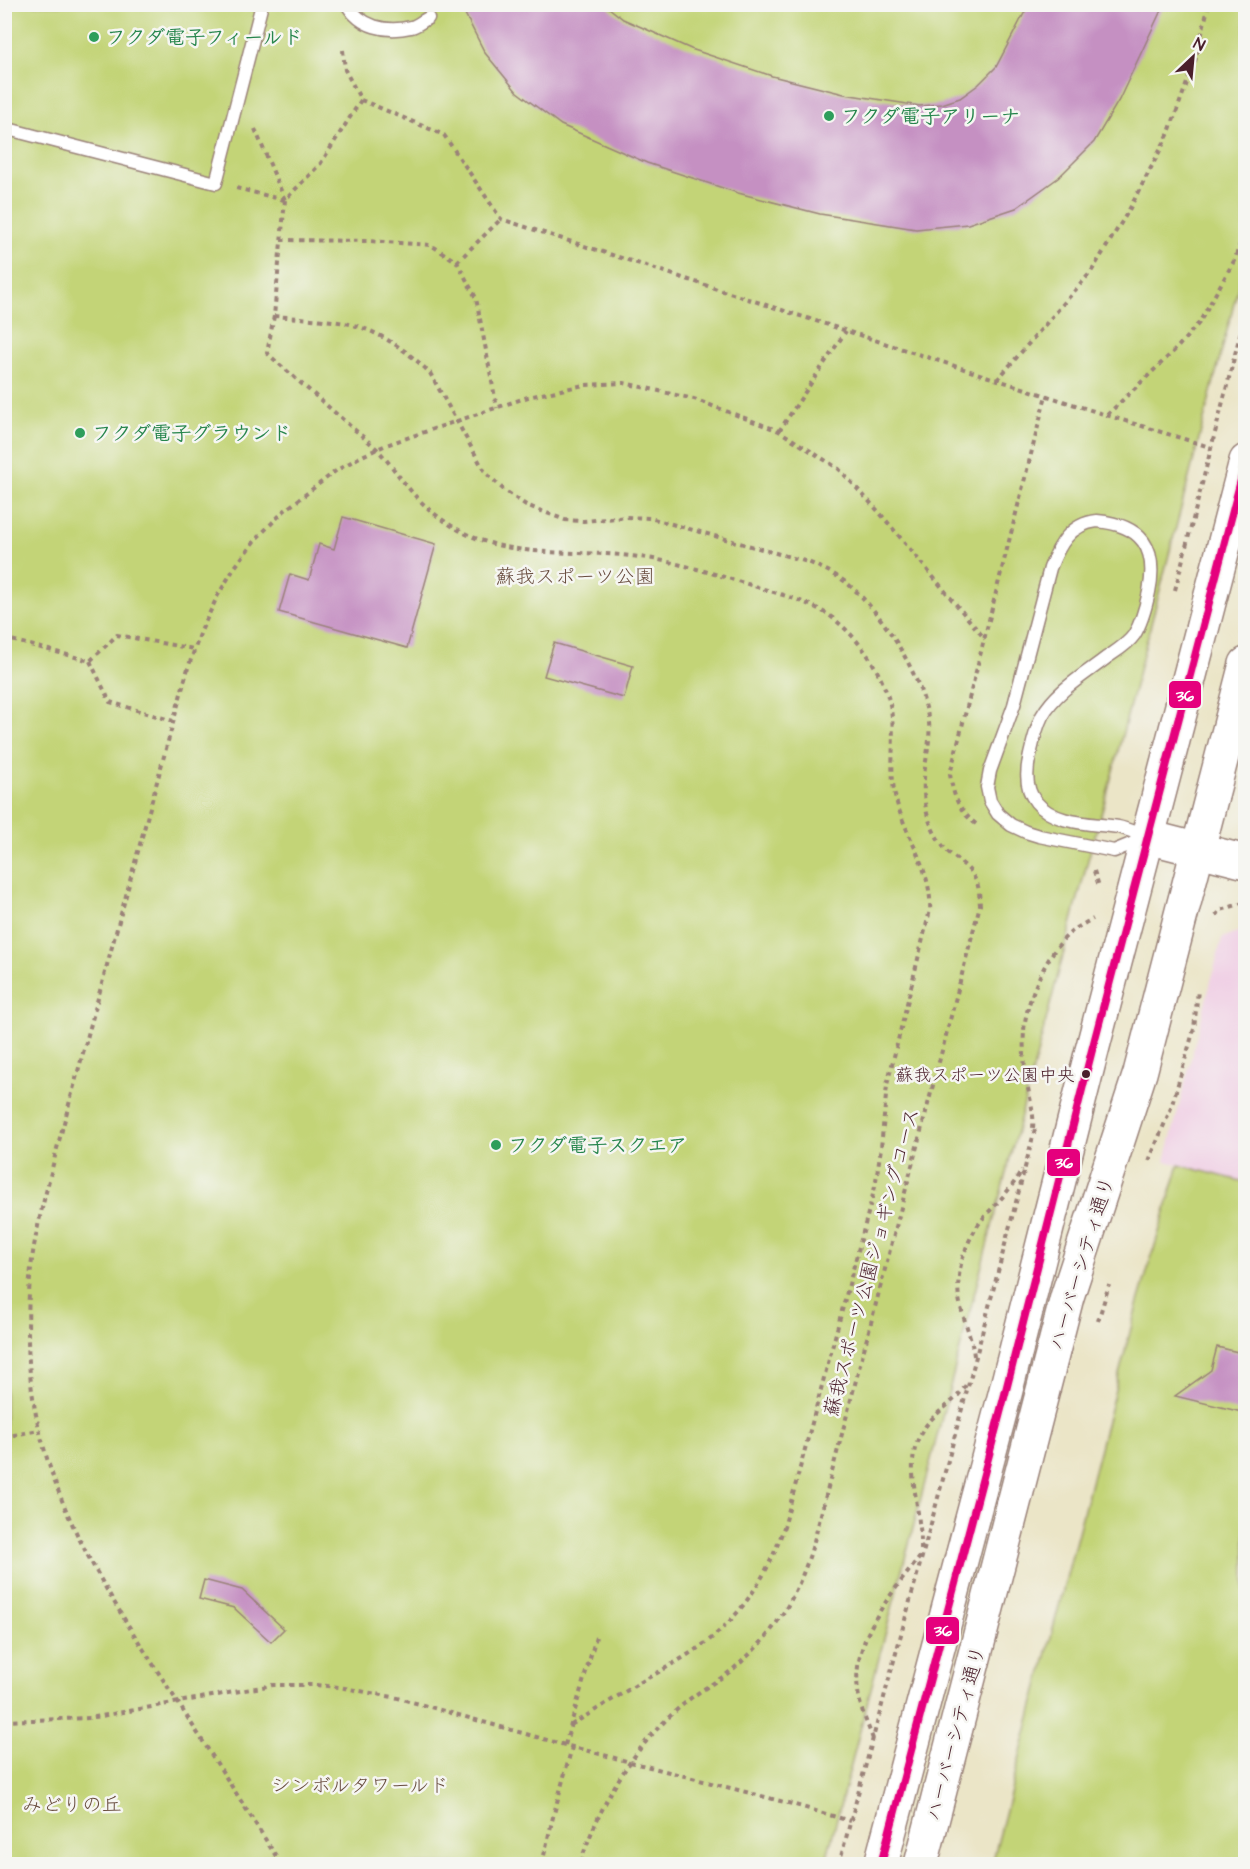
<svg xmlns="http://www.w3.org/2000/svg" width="1250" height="1869" font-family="'Architects Daughter','Klee One',sans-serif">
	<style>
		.built { fill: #f0d0e5 }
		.green { fill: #c3d477; stroke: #867a51; stroke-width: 1.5 }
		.building { fill: #c590c2 }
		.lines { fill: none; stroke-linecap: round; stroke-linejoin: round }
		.lane-casing { stroke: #9a8279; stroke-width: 15 }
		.secondary-casing { stroke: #9a8279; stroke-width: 36 }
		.path { stroke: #9a8279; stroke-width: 4; stroke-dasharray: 4.5 4.5; stroke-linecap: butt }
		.lane { stroke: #fff; stroke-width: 12 }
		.secondary { stroke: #fff; stroke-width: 33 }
		.bus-1-casing { stroke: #f6f6f2; stroke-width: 12 }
		.bus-1 { stroke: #e5007d; stroke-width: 8 }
		.leisure-dot { fill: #2e9e5b; stroke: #f6f6f2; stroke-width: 2 }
		.bus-dot { fill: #4a1f2b; stroke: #f6f6f2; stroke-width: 2 }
		.labels { text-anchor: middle; stroke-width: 5; stroke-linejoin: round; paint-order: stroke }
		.bus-label { font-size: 18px; fill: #4a1f2b; stroke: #f6f6f2; text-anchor: end }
		.leisure-label { font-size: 20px; font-weight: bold; fill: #27864d; stroke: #f6f6f2; text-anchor: start }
		.park-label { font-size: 20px; fill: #684c3e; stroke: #f6f6f2 }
		.street-label { font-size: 20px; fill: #4a1f2b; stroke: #f6f6f2 }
		.line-badge { stroke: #f6f6f2; stroke-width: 2 }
		.badge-label { font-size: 16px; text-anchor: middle; font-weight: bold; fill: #fff }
	</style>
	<rect width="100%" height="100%" fill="#f6f6f2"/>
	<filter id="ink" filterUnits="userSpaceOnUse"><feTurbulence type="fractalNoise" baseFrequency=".0167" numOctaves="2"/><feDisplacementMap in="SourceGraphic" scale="12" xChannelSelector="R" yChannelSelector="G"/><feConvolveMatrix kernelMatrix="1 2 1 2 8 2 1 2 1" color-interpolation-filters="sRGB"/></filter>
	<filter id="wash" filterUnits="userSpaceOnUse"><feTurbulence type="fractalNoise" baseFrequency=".008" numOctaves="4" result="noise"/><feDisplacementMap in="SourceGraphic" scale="24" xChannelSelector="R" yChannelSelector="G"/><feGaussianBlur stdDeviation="1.35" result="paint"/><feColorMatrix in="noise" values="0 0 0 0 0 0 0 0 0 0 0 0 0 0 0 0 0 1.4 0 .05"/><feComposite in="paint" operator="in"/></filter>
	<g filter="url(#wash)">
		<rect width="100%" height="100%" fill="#ebe5c7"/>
		<!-- built -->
		<path class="built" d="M1245,929V1182L1165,1161L1222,938Z"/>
		<!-- green -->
		<g class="green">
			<path d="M5,5H1245V261L1108,790L1088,860L825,1864H5Z"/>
			<path d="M1179,1165L1245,1182V1864H992L1136,1309Z"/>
		</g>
		<g id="blocks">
			<!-- building -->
			<g class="building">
				<path d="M460,4H604L623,19L691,49L772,76L844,94L920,106L942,104L960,98L978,85L996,67L1029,4H1164L1119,100L1094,142L1058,178L1016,208L968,224L916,229L820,214L738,193L647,163L561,125L517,92L485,53Z"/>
				<path d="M343,517L436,544L407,648L279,612L290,574L309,580L319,544L334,549Z"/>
				<path d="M554,643L633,666L624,698L544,676Z"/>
				<path d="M1245,1322L1246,1413L1175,1396L1211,1370L1217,1347L1238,1352Z"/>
				<path d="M204,1580L242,1590L284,1629L271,1642L234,1608L199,1599Z"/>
			</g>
		</g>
	</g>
	<g filter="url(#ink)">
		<use href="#blocks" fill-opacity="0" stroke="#9a8279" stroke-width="1.5"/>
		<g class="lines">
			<!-- lane casing -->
			<g class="lane-casing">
				<g id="lane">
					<path d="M347,4C360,27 386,33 411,27C417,26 422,21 428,18"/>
					<path d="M4,128L216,183L262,4"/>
					<path d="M1097,521C1142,525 1158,548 1149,592C1146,606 1142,622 1134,635C1127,645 1116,651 1106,658C1084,675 1056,691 1042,716C1036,728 1033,742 1030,755C1026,771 1025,789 1036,802C1055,825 1091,823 1118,827C1128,829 1138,834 1148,837L1114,851L1039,836L1026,832L1011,825L998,814L990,801L987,787L990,771L1014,705L1050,568C1059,545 1070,524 1097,521Z"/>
				</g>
			</g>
			<!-- secondary casing -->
			<g class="secondary-casing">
				<g id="secondary">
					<path d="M1148,837L1246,862"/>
					<path d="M881,1864L1005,1394L1091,1054L1246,461"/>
					<path d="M921,1864L1067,1297L1140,1073L1246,664"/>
				</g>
			</g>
			<!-- path -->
			<g class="path">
				<path d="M343,50L345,70L361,100L444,135L501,219L1106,415L1210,447"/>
				<path d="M361,100L321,163L285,200L274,316L267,353C291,375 316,396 340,417C352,428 365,438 377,449C389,462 399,477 411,491C426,509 451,528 473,537C522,558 579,550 631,556C673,560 714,574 754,586C779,594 808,601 830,616C856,635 877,664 887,694C898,725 889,758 894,790C901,832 933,868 930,910L887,1085L881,1148L875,1187L785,1524C770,1571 744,1614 704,1644C684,1658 662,1670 641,1682C618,1696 594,1711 571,1725"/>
				<path d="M255,129L285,200"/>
				<path d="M236,188L284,200"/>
				<path d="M281,240L369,241L431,245L457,262L476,298L497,408"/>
				<path d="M457,262L501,219"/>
				<path d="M274,316C297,318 322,319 345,323C376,329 407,350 430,373L485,472L504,490L526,505L565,520L584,521L627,517L650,518L808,562C822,568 836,574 848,584C883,613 923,677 929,723C931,742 925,760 924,778C923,793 925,813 932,827C935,835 941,844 946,850C956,860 969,866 975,879C980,887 979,896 980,905L814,1541C798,1597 774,1637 728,1673C719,1680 708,1686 698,1693C685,1702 673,1713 663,1723C624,1762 597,1812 580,1864"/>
				<path d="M997,380L1091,272L1129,210L1168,135L1196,58L1209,4"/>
				<path d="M1107,415L1175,350L1199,323L1234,261L1243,236L1246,222"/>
				<path d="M779,431L846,331"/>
				<path d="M1175,590L1246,311"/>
				<path d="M4,638L90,661L117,635L194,649"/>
				<path d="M90,661L110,702L173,721"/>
				<path d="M976,824C959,811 953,796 950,774L1046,395"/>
				<path d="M1094,871L1099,886"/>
				<path d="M1216,916L1221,910L1246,902"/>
				<path d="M1033,1128C1035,1108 1026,1088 1025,1069C1024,1056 1023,1044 1024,1032C1025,1002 1047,952 1070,933C1077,927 1085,923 1093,919"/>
				<path d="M1149,1161L1171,1108L1194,1029L1198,990"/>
				<path d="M1098,1321L1109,1285"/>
				<path d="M974,1356C972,1336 962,1318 959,1298C955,1271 967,1237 985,1216C999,1201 1012,1188 1022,1170"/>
				<path d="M4,1437L39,1430"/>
				<path d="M921,1550C921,1541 921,1531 919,1522C916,1489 904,1456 925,1427C937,1410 957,1402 967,1383"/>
				<path d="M4,1721L90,1718L273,1685H315L339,1687L398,1698L565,1745L792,1804L850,1821"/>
				<path d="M873,1739C867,1723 860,1708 858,1691C851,1639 891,1594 920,1557"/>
				<path d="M565,1745L596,1637"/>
				<path d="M281,1864C245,1807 208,1749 171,1692C98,1579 31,1480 28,1340C28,1304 29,1267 37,1231C42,1205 50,1178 56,1152L188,668L201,631L218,595L235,567L255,540L284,511L337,470L360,457L386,445L528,397L584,385L624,383L694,399L779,431L839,469L879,512L985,639"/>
				<path d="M542,1864L553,1817L572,1747"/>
				<path d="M839,1864L973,1368L1036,1125"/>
			</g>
			<!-- lane -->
			<use href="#lane" class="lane"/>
			<!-- secondary -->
			<use href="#secondary" class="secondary"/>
			<!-- bus-1 casing -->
			<g class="bus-1-casing">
				<path id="bus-1" d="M881,1864L1005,1394L1091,1054L1246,461"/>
			</g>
			<!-- bus-1 -->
			<use href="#bus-1" class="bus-1"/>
		</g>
	</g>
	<!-- markers -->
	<g class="leisure-dot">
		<circle cx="94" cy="37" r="6"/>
		<circle cx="829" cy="116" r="6"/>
		<circle cx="80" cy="433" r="6"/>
		<circle cx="496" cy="1145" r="6"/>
	</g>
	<circle class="bus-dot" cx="1086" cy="1074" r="5"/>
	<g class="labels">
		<!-- bus labels -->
		<g class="bus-label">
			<text x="1075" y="1081">蘇我スポーツ公園中央</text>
		</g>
		<!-- leisure labels -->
		<g class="leisure-label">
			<text x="106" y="44">フクダ電子フィールド</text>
			<text x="841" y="123">フクダ電子アリーナ</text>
			<text x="92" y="440">フクダ電子グラウンド</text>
			<text x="508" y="1152">フクダ電子スクエア</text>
		</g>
		<!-- park labels -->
		<g class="park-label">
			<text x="575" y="583">蘇我スポーツ公園</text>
			<text x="360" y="1792">シンボルタワールド</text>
			<text x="72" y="1811">みどりの丘</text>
		</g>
		<!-- street labels -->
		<g class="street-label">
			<text transform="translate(871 1262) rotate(-75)" y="7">蘇我スポーツ公園ジョギングコース</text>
			<text transform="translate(1081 1263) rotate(-73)" y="7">ハーバーシティ通り</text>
			<text transform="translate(955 1733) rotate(-75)" y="7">ハーバーシティ通り</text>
		</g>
	</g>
	<g class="line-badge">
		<rect x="1168" y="680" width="34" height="29" rx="6" fill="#e5007d"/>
		<rect x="1046" y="1148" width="35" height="29" rx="6" fill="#e5007d"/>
		<rect x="925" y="1616" width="35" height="29" rx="6" fill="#e5007d"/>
	</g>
	<g class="badge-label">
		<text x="1185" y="701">36</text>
		<text x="1064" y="1168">36</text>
		<text x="943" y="1636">36</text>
	</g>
	<!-- margin -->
	<rect width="1250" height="1869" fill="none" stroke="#f6f6f2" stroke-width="24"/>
	<!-- north arrow -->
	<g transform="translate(1193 57) rotate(26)" stroke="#f6f6f2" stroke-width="4.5" paint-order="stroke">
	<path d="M0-4.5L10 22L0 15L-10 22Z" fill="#4a1f2b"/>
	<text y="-9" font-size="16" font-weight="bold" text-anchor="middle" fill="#4a1f2b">N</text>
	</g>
</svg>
